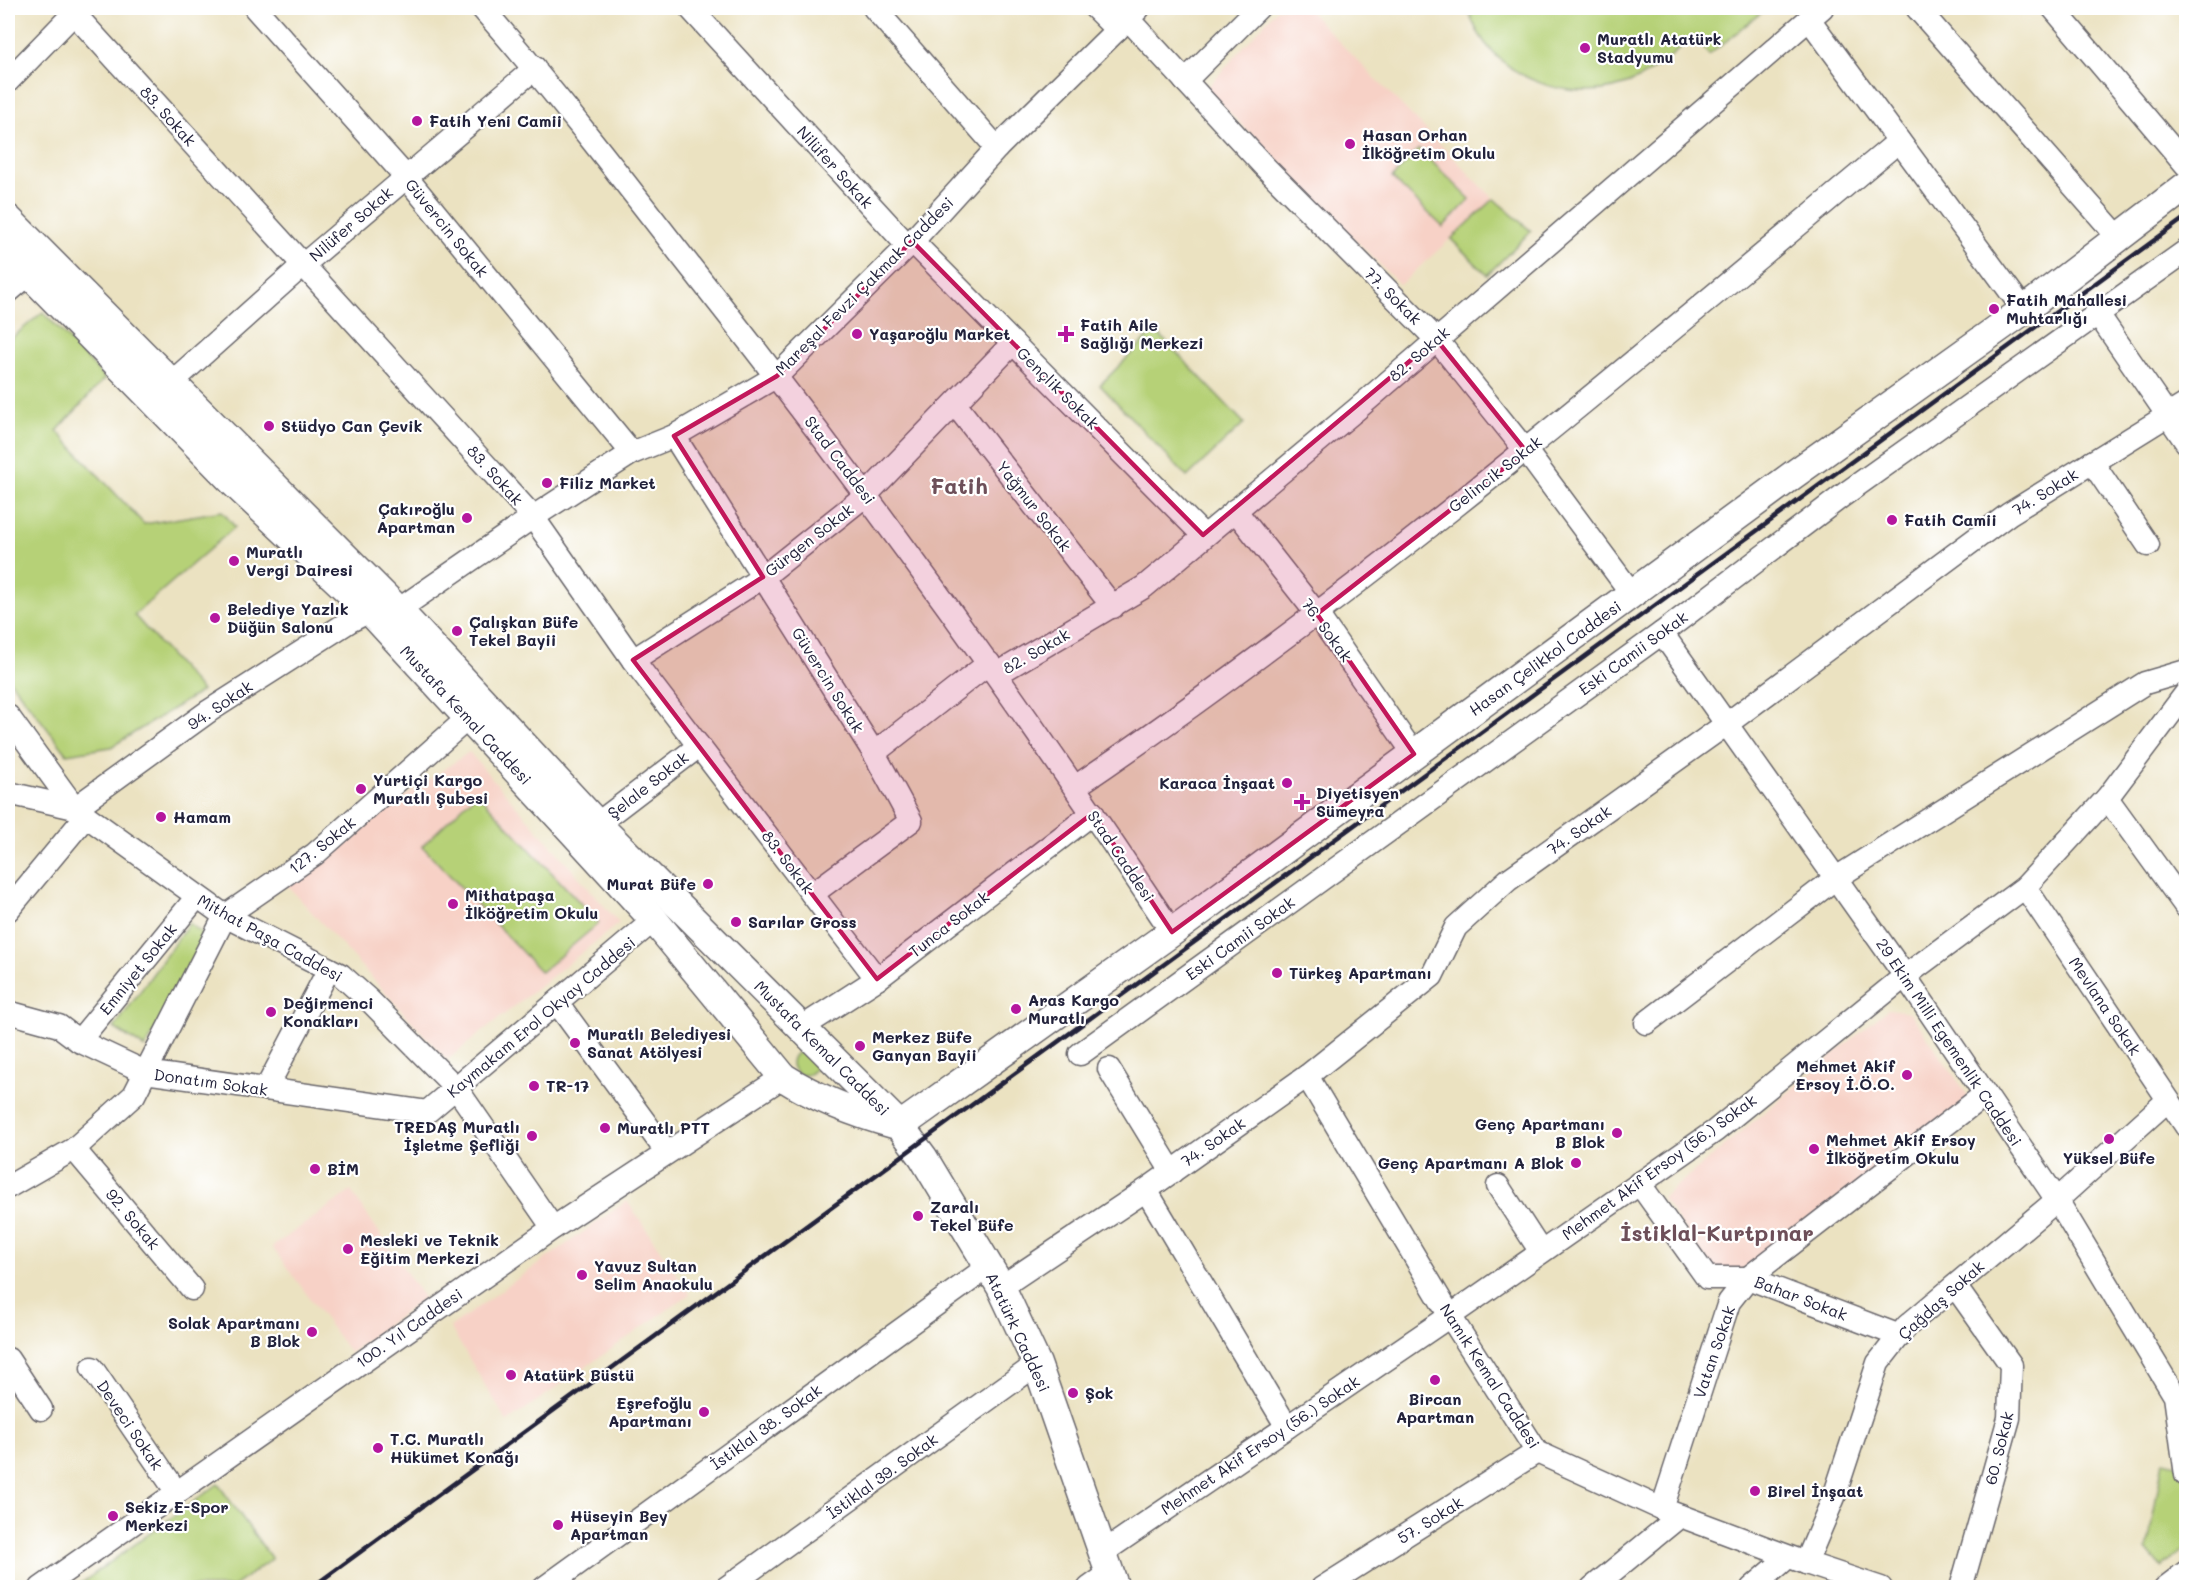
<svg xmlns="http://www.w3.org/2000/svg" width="2194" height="1595" font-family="Mali,sans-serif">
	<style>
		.built { fill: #f7d1c6 }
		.green { fill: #b6d177; stroke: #6c7a59; stroke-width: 1.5 }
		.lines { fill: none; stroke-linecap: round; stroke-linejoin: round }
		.minor-casing { stroke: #68656a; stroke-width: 25 }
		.major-casing { stroke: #68656a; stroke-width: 31 }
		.minor { stroke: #fff; stroke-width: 22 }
		.major { stroke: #fff; stroke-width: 28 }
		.rail { stroke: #22223b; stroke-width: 4.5 }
		.marked { fill: #c2185b; fill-opacity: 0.2; stroke: #c2185b; stroke-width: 4.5; stroke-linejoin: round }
		.poi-dot { fill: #b5179e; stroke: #fff; stroke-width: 2 }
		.labels { text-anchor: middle; stroke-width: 4.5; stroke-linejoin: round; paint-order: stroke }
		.poi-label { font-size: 16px; font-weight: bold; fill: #22223b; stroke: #fff; text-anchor: start }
		.street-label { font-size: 16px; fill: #22223b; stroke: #fff }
		.district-label { font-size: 22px; font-weight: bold; fill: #6d4f59; stroke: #fff }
	</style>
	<rect width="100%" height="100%" fill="#fff"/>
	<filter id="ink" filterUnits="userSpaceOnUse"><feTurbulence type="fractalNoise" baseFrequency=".0167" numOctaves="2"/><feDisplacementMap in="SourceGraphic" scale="12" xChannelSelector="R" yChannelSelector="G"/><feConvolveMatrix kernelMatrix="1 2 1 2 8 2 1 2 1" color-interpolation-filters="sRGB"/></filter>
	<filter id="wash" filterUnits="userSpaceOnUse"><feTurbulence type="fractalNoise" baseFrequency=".008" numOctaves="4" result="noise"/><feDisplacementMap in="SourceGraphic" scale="24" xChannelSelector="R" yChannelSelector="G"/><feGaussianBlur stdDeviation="1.35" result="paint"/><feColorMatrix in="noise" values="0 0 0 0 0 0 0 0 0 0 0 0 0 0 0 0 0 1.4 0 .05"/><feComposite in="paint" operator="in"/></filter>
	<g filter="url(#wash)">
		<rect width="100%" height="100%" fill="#ebe2c1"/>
		<!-- built -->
		<g class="built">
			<path d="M1278,8H1306L1494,199L1400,285L1206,89Z"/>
			<path d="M469,752L619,923L447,1060L286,884L357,830Z"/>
			<path d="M1888,1009L1910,1012L1971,1100L1747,1270H1713L1662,1198Z"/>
			<path d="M351,1191L424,1298L350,1353L272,1247Z"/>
			<path d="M627,1201L690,1294L507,1422L450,1327Z"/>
		</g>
		<!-- green -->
		<g class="green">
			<path d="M1468,8H1767L1709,55L1694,37C1677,51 1657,69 1638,79C1575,111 1486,77 1468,8Z"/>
			<path d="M1419,149L1470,199L1443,227L1392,178Z"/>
			<path d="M1494,199L1531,231L1487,275L1451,239Z"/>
			<path d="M43,312L105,378L57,431L144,524L222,511L235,527L134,615L202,691L111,747L67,754L8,678V341Z"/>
			<path d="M1155,330L1244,423L1187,477L1100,385Z"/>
			<path d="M477,793L599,923L541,972L422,846Z"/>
			<path d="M189,923L208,938L145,1048L114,1028Z"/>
			<circle cx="804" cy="1063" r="12"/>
			<path d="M2163,1461L2186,1466V1548L2162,1568L2147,1550Z"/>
			<path d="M218,1484L272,1559L232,1587H76Z"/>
		</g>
	</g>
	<g filter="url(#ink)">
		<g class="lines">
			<!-- minor casing -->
			<g class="minor-casing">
				<g id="minor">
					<path d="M69,8L533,517L633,660L877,979"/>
					<path d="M255,8L406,177L632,453"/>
					<path d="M482,8C552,88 617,172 682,256C855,474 1018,699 1172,932"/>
					<path d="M690,8L908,246"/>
					<path d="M874,8L997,148"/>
					<path d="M1095,8L1117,30"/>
					<path d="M1917,8L2119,238"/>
					<path d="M2053,8L2186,165"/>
					<path d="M1128,19L1264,166L1436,339L1526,451L1632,594"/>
					<path d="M1809,19L2024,310"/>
					<path d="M8,81L79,8"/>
					<path d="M1185,81L1258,8"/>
					<path d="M912,241L1203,535"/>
					<path d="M8,292L29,274"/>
					<path d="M2098,314L2186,442"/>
					<path d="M171,383L303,265L535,68"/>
					<path d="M955,404L1113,607"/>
					<path d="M674,436L874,753L911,821L812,894"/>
					<path d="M2092,462L2148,545"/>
					<path d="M1235,510L1317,614L1414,754"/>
					<path d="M398,610L533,517L632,453L674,436L777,376L908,246L997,148L1139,8"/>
					<path d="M1662,633L1905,976L2057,1200L2175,1396L2186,1475"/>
					<path d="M633,660L763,577L866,495L1013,343"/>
					<path d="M997,674L1144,587L1357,409L1822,8"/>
					<path d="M8,716L75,808"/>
					<path d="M874,753L989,663"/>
					<path d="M1075,787C1365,591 1631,364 1899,141"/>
					<path d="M8,793L75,808L225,916L341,975L369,1000L457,1089L553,1228"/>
					<path d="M2107,798L2186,907"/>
					<path d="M75,808L209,711L350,621L370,611"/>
					<path d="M597,824L699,746"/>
					<path d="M2025,887L2186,1126"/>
					<path d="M8,910L86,816"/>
					<path d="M558,1004L666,1151"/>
					<path d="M8,1012L59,1026L79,1041L145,1072L427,1112L654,920"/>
					<path d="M1646,1023L1836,878L2145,683L2186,671"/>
					<path d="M801,1028L877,979L1093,813"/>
					<path d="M79,1041L196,898"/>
					<path d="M1080,1054L1662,633L1842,496L2186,251"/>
					<path d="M1109,1069L1172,1172"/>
					<path d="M1307,1076L1450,1316L1537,1452L1662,1509L1806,1563L1881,1588"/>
					<path d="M266,1089L329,969"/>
					<path d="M74,1149L192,1289"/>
					<path d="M1639,1183L1707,1278H1748L1900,1336"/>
					<path d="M1498,1186L1541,1252"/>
					<path d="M8,1187L74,1149L134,1095L225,916L315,854L468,718"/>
					<path d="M1146,1190L1287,1427"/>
					<path d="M1955,1286L2011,1365L2009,1418L1961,1588"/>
					<path d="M1001,1287L1146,1190L1307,1076L1432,976L1456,927L1508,880L1728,723L2009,514L2186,404"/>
					<path d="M8,1359L41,1409"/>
					<path d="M92,1368L169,1481"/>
					<path d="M1662,1509L1729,1302L1748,1278L1984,1095"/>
					<path d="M1102,1553L1450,1316L1715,1131L1905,976L2025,887L2107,798L2186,693"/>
					<path d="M1806,1563L1834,1497L1878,1363L1907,1326L2057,1200L2168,1100"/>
					<path d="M41,1588L553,1228L783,1077"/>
					<path d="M544,1588L988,1267"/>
					<path d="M726,1588L1037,1364"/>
					<path d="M1089,1588L1110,1573"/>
					<path d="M1322,1588L1537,1452"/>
					<path d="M1592,1588L1680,1516"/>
					<path d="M1752,1588L1788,1557"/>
					<path d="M2165,1588L2186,1572"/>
				</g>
			</g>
			<!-- major casing -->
			<g class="major-casing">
				<g id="major">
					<path d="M8,219L398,610L597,824L900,1126L923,1157L1001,1287L1037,1364L1115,1588"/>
					<path d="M8,252L234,483L370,611L654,920L783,1077C819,1100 857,1114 897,1125"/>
					<path d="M900,1126L1172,932L1793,475L2024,310L2186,186"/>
				</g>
			</g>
			<!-- minor -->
			<use href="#minor" class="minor"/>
			<!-- major -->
			<use href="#major" class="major"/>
			<!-- rail -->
			<path class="rail" d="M311,1588L2186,217"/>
		</g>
	</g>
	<!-- marked area -->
	<path class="marked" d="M912,241L1203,535L1436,339L1526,451L1317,614L1414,754L1172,932L1093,813L877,979L633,660L763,577L674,436L777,376Z"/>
	<!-- markers -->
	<g class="poi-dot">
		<circle cx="1585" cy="48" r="6"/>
		<circle cx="417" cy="121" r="6"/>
		<circle cx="1350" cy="144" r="6"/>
		<circle cx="1994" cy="309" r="6"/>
		<circle cx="857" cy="334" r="6"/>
		<path d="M1063 325h6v6h6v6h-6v6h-6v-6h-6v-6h6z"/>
		<circle cx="269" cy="426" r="6"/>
		<circle cx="547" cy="483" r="6"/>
		<circle cx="467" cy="518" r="6"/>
		<circle cx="1892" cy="520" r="6"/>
		<circle cx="234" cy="561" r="6"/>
		<circle cx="215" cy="618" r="6"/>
		<circle cx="457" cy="631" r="6"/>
		<circle cx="1287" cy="783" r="6"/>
		<circle cx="361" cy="789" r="6"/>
		<path d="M1299 793h6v6h6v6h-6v6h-6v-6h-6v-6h6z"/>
		<circle cx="161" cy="817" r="6"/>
		<circle cx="708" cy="884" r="6"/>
		<circle cx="453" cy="904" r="6"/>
		<circle cx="736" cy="922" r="6"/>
		<circle cx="1277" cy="973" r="6"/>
		<circle cx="1016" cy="1009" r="6"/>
		<circle cx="271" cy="1012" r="6"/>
		<circle cx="575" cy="1043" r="6"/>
		<circle cx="860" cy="1046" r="6"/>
		<circle cx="1907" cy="1075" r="6"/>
		<circle cx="534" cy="1086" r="6"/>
		<circle cx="605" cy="1128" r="6"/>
		<circle cx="1617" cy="1133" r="6"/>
		<circle cx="532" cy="1136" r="6"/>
		<circle cx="2109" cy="1139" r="6"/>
		<circle cx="1814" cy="1149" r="6"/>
		<circle cx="1576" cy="1163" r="6"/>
		<circle cx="315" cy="1169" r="6"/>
		<circle cx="918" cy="1216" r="6"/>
		<circle cx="348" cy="1249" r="6"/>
		<circle cx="582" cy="1275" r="6"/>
		<circle cx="312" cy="1332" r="6"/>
		<circle cx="511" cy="1375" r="6"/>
		<circle cx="1435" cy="1380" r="6"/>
		<circle cx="1073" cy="1393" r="6"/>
		<circle cx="704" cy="1412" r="6"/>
		<circle cx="378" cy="1448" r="6"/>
		<circle cx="1755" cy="1491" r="6"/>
		<circle cx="113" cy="1516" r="6"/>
		<circle cx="558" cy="1525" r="6"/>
	</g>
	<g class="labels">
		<!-- poi labels -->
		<g class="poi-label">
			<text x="1597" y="45">Muratlı Atatürk<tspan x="1597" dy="18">Stadyumu</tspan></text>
			<text x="429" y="127">Fatih Yeni Camii</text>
			<text x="1362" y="141">Hasan Orhan<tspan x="1362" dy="18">İlköğretim Okulu</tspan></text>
			<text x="2006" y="306">Fatih Mahallesi<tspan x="2006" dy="18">Muhtarlığı</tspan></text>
			<text x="1080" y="331">Fatih Aile<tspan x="1080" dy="18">Sağlığı Merkezi</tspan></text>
			<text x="869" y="340">Yaşaroğlu Market</text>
			<text x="281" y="432">Stüdyo Can Çevik</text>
			<text x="559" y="489">Filiz Market</text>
			<text x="455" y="515" text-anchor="end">Çakıroğlu<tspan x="455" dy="18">Apartman</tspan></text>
			<text x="1904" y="526">Fatih Camii</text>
			<text x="246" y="558">Muratlı<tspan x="246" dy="18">Vergi Dairesi</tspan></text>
			<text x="227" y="615">Belediye Yazlık<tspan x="227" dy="18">Düğün Salonu</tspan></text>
			<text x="469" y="628">Çalışkan Büfe<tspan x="469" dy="18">Tekel Bayii</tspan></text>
			<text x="373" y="786">Yurtiçi Kargo<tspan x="373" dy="18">Muratlı Şubesi</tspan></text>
			<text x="1275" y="789" text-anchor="end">Karaca İnşaat</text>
			<text x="1316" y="799">Diyetisyen<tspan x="1316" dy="18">Sümeyra</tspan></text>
			<text x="173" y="823">Hamam</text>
			<text x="696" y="890" text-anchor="end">Murat Büfe</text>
			<text x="465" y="901">Mithatpaşa<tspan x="465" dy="18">İlköğretim Okulu</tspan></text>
			<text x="748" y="928">Sarılar Gross</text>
			<text x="1289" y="979">Türkeş Apartmanı</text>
			<text x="1028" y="1006">Aras Kargo<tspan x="1028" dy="18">Muratlı</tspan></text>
			<text x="283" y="1009">Değirmenci<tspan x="283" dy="18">Konakları</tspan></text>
			<text x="587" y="1040">Muratlı Belediyesi<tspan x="587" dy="18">Sanat Atölyesi</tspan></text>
			<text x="872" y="1043">Merkez Büfe<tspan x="872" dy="18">Ganyan Bayii</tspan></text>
			<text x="1895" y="1072" text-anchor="end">Mehmet Akif<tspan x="1895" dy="18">Ersoy İ.Ö.O.</tspan></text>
			<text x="546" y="1092">TR-17</text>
			<text x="1605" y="1130" text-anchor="end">Genç Apartmanı<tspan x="1605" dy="18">B Blok</tspan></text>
			<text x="520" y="1133" text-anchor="end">TREDAŞ Muratlı<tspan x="520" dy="18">İşletme Şefliği</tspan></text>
			<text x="617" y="1134">Muratlı PTT</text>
			<text x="1826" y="1146">Mehmet Akif Ersoy<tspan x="1826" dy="18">İlköğretim Okulu</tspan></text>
			<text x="2109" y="1164" text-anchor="middle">Yüksel Büfe</text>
			<text x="1564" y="1169" text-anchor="end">Genç Apartmanı A Blok</text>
			<text x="327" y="1175">BİM</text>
			<text x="930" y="1213">Zaralı<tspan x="930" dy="18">Tekel Büfe</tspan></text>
			<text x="360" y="1246">Mesleki ve Teknik<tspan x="360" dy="18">Eğitim Merkezi</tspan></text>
			<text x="594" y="1272">Yavuz Sultan<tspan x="594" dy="18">Selim Anaokulu</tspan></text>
			<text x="300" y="1329" text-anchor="end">Solak Apartmanı<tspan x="300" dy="18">B Blok</tspan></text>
			<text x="523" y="1381">Atatürk Büstü</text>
			<text x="1085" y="1399">Şok</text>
			<text x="1435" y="1405" text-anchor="middle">Bircan<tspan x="1435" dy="18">Apartman</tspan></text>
			<text x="692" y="1409" text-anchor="end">Eşrefoğlu<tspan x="692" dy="18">Apartmanı</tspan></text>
			<text x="390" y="1445">T.C. Muratlı<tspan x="390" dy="18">Hükümet Konağı</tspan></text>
			<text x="1767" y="1497">Birel İnşaat</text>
			<text x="125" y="1513">Sekiz E-Spor<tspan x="125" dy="18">Merkezi</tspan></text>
			<text x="570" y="1522">Hüseyin Bey<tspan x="570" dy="18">Apartman</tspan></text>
		</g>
		<!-- street labels -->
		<g class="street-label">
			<text transform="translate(168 116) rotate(48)" y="6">83. Sokak</text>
			<text transform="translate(835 167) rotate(48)" y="6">Nilüfer Sokak</text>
			<text transform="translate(351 224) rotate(-41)" y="6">Nilüfer Sokak</text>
			<text transform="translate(447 228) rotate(51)" y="6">Güvercin Sokak</text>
			<text transform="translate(864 286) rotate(-45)" y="6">Mareşal Fevzi Çakmak Caddesi</text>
			<text transform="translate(1393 296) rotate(45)" y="6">77. Sokak</text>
			<text transform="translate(1419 354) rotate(-41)" y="6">82. Sokak</text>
			<text transform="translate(1058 388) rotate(45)" y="6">Gençlik Sokak</text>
			<text transform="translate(840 460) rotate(53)" y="6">Stad Caddesi</text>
			<text transform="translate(1495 474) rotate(-38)" y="6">Gelincik Sokak</text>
			<text transform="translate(495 475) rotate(48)" y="6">83. Sokak</text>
			<text transform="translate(2045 492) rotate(-32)" y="6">74. Sokak</text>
			<text transform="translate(1034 506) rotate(52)" y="6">Yağmur Sokak</text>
			<text transform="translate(809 540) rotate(-38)" y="6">Gürgen Sokak</text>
			<text transform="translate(1327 630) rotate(54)" y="6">76. Sokak</text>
			<text transform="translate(1036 651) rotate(-30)" y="6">82. Sokak</text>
			<text transform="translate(1633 653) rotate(-36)" y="6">Eski Camii Sokak</text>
			<text transform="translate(1545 658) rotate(-36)" y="6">Hasan Çelikkol Caddesi</text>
			<text transform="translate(828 680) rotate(58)" y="6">Güvercin Sokak</text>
			<text transform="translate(220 705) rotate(-34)" y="6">94. Sokak</text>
			<text transform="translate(466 715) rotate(47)" y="6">Mustafa Kemal Caddesi</text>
			<text transform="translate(648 785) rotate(-38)" y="6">Şelale Sokak</text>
			<text transform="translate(1579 830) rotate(-35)" y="6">74. Sokak</text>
			<text transform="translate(322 845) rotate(-39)" y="6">127. Sokak</text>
			<text transform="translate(1121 856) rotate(56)" y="6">Stad Caddesi</text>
			<text transform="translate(788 862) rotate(53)" y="6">83. Sokak</text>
			<text transform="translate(949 924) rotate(-38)" y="6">Tunca Sokak</text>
			<text transform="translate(270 938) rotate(29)" y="6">Mithat Paşa Caddesi</text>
			<text transform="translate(1240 938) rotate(-36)" y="6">Eski Camii Sokak</text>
			<text transform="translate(138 969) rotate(-51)" y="6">Emniyet Sokak</text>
			<text transform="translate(2105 1006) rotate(56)" y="6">Mevlana Sokak</text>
			<text transform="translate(541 1017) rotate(-40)" y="6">Kaymakam Erol Okyay Caddesi</text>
			<text transform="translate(1949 1042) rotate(56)" y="6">29 Ekim Milli Egemenlik Caddesi</text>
			<text transform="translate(822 1048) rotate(45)" y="6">Mustafa Kemal Caddesi</text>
			<text transform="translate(211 1082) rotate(8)" y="6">Donatım Sokak</text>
			<text transform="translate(1213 1142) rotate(-35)" y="6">74. Sokak</text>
			<text transform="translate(1659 1167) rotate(-36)" y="6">Mehmet Akif Ersoy (56.) Sokak</text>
			<text transform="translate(133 1219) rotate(50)" y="6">92. Sokak</text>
			<text transform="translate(1801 1298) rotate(21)" y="6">Bahar Sokak</text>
			<text transform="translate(1941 1300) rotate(-42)" y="6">Çağdaş Sokak</text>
			<text transform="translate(409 1328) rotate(-35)" y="6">100. Yıl Caddesi</text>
			<text transform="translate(1018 1332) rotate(65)" y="6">Atatürk Caddesi</text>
			<text transform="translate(1714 1352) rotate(-71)" y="6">Vatan Sokak</text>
			<text transform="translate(1490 1376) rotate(57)" y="6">Namık Kemal Caddesi</text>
			<text transform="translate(130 1425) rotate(56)" y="6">Deveci Sokak</text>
			<text transform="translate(766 1427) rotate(-36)" y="6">İstiklal 38. Sokak</text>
			<text transform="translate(1260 1445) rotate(-34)" y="6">Mehmet Akif Ersoy (56.) Sokak</text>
			<text transform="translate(1999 1448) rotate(-76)" y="6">60. Sokak</text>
			<text transform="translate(882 1476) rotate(-36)" y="6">İstiklal 39. Sokak</text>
			<text transform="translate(1430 1520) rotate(-32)" y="6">57. Sokak</text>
		</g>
		<!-- district labels -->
		<g class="district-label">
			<text x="959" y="494">Fatih</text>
			<text x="1717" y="1241">İstiklal-Kurtpınar</text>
		</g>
	</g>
	<!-- margin -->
	<rect width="2194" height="1595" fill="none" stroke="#fff" stroke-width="30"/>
</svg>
